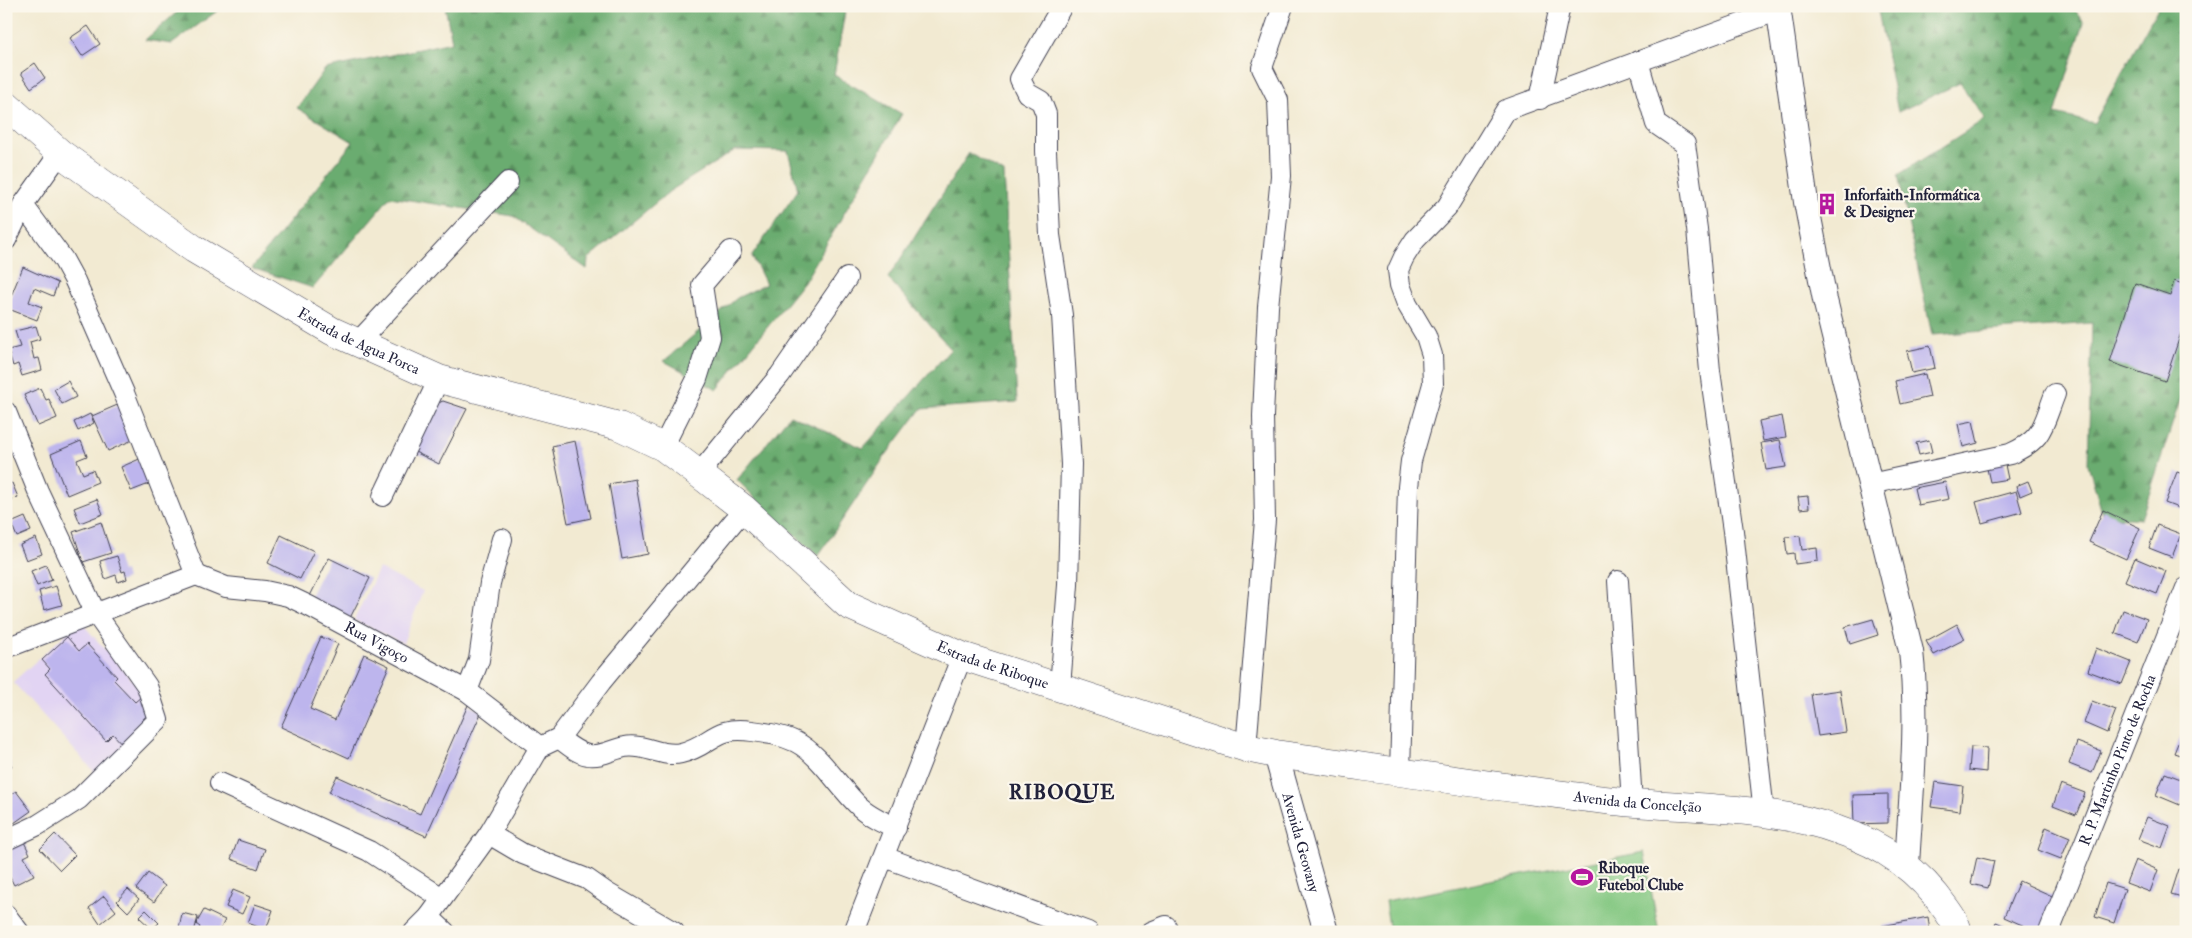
<svg xmlns="http://www.w3.org/2000/svg" width="2192" height="938" font-family="'IM FELL Double Pica',serif">
	<style>
		.built { fill: #e2d4f3 }
		.forest { fill: url(#forest-firs); stroke: #466755 }
		.park { fill: #83c781; stroke: #52745e }
		.building { fill: #bdb5ed }
		.lines { fill: none; stroke-linecap: round; stroke-linejoin: round }
		.minor-casing { stroke: #414052; stroke-width: 22 }
		.tertiary-casing { stroke: #414052; stroke-width: 26 }
		.secondary-casing { stroke: #414052; stroke-width: 29 }
		.minor { stroke: #fff; stroke-width: 20 }
		.tertiary { stroke: #fff; stroke-width: 24 }
		.secondary { stroke: #fff; stroke-width: 28 }
		.labels { text-anchor: middle; stroke-width: 4.5; stroke-linejoin: round; paint-order: stroke }
		.poi-label { font-size: 15px; font-weight: bold; fill: #22223b; stroke: #fbf7ec; text-anchor: start }
		.street-label { font-size: 15px; fill: #22223b; stroke: #fbf7ec }
		.district-label { font-size: 20px; font-weight: bold; letter-spacing: 1px; fill: #22223b; stroke: #fbf7ec }
	</style>
	<defs>
		<pattern id="forest-firs" width="22" height="20" patternUnits="userSpaceOnUse" patternTransform="scale(1.25)"><rect width="22" height="20" fill="#6aac6f"/><path d="M5 1l3.5 6h-7zM16 11l3.5 6h-7z" fill="#578c5c"/></pattern>
	</defs>
	<rect width="100%" height="100%" fill="#fbf7ec"/>
	<filter id="ink" filterUnits="userSpaceOnUse"><feTurbulence type="fractalNoise" baseFrequency=".02" numOctaves="2"/><feDisplacementMap in="SourceGraphic" scale="10" xChannelSelector="R" yChannelSelector="G"/><feConvolveMatrix kernelMatrix="1 2 1 2 8 2 1 2 1" color-interpolation-filters="sRGB"/></filter>
	<filter id="wash" filterUnits="userSpaceOnUse"><feTurbulence type="fractalNoise" baseFrequency=".0096" numOctaves="4" result="noise"/><feDisplacementMap in="SourceGraphic" scale="20" xChannelSelector="R" yChannelSelector="G"/><feGaussianBlur stdDeviation="1.12" result="paint"/><feColorMatrix in="noise" values="0 0 0 0 0 0 0 0 0 0 0 0 0 0 0 0 0 1.4 0 .05"/><feComposite in="paint" operator="in"/></filter>
	<g filter="url(#wash)">
		<rect width="100%" height="100%" fill="#f2ead2"/>
		<!-- built -->
		<g class="built">
			<path d="M379,568L423,591L403,643L354,620Z"/>
			<path d="M80,621L163,715L97,775L13,682Z"/>
		</g>
		<!-- forest -->
		<g class="forest">
			<path d="M184,6H224L172,44L145,40Z"/>
			<path d="M445,6H846L834,75L902,114L806,279L717,390L664,361L737,298L766,284L752,256L798,190L788,151L735,150L670,191L588,259L587,269L513,216L390,197L313,288L252,268L353,142L297,108L325,69L452,42Z"/>
			<path d="M1877,6H2072L2084,22L2055,114L2094,123L2159,6H2186V382L2141,519L2103,516L2088,464L2092,323L1932,335L1898,175L1985,119L1960,83L1898,112Z"/>
			<path d="M969,153L1004,173L1017,402L921,409L886,455L818,556L761,504L737,480L790,415L863,448L951,349L888,278Z"/>
		</g>
		<!-- park -->
		<path class="park" d="M1644,852L1659,932H1390L1385,901Z"/>
		<g id="blocks">
			<!-- building -->
			<g class="building">
				<path d="M88,26L100,44L82,56L70,38Z"/>
				<path d="M35,63L45,78L31,88L21,73Z"/>
				<path d="M1833,196L1834,212L1821,213L1820,197Z"/>
				<path d="M23,267L58,283L53,296L34,288L29,302L42,307L37,320L6,308Z"/>
				<path d="M2174,281L2186,285V318L2165,381L2110,362L2135,283L2170,295Z"/>
				<path d="M36,326L40,339L30,342L34,359L39,358L42,370L22,376L18,364L13,366L8,350L20,347L15,331Z"/>
				<path d="M1930,346L1935,368L1912,373L1907,351Z"/>
				<path d="M1925,374L1930,397L1900,404L1895,381Z"/>
				<path d="M68,381L76,397L62,404L54,389Z"/>
				<path d="M40,388L46,400L49,399L57,418L38,426L24,395Z"/>
				<path d="M443,401L467,409L439,464L413,451L436,404Z"/>
				<path d="M122,403L137,438L108,451L92,416Z"/>
				<path d="M90,414L94,423L78,431L74,422Z"/>
				<path d="M1782,416L1786,437L1763,441L1759,421Z"/>
				<path d="M1973,421L1978,443L1963,447L1958,424Z"/>
				<path d="M1780,440L1786,467L1766,470L1761,443Z"/>
				<path d="M1929,440L1932,452L1919,455L1916,443Z"/>
				<path d="M81,441L87,456L77,460L83,474L93,470L98,482L67,495L51,454Z"/>
				<path d="M575,441L591,518L568,523L552,446Z"/>
				<path d="M144,457L154,482L131,491L121,467Z"/>
				<path d="M2004,460L2008,479L1990,482L1986,464Z"/>
				<path d="M2177,472L2186,475V511L2165,503Z"/>
				<path d="M635,479L648,554L622,559L609,484Z"/>
				<path d="M2028,481L2032,491L2020,496L2016,486Z"/>
				<path d="M1945,482L1949,499L1918,505L1914,488Z"/>
				<path d="M12,483L18,497L6,502V485Z"/>
				<path d="M2016,491L2022,512L1982,523L1976,502Z"/>
				<path d="M1808,496L1809,508L1800,509L1798,497Z"/>
				<path d="M97,499L103,514L80,523L74,508Z"/>
				<path d="M2103,510L2140,528L2126,559L2089,542Z"/>
				<path d="M25,517L31,531L17,537L11,523Z"/>
				<path d="M101,522L111,553L83,562L73,532Z"/>
				<path d="M2157,525L2181,534L2172,557L2149,548Z"/>
				<path d="M281,535L314,551L300,579L268,563Z"/>
				<path d="M1800,536L1802,550L1817,548L1818,561L1795,564L1794,553L1787,554L1785,537Z"/>
				<path d="M36,538L42,554L26,560L20,545Z"/>
				<path d="M117,556L122,572L125,571L127,579L118,582L116,575L105,579L100,561Z"/>
				<path d="M329,558L370,578L350,618L309,598Z"/>
				<path d="M2135,558L2166,571L2157,594L2125,581Z"/>
				<path d="M46,565L52,580L37,586L31,571Z"/>
				<path d="M56,586L62,605L44,610L39,591Z"/>
				<path d="M2123,610L2147,619L2138,642L2115,633Z"/>
				<path d="M1873,619L1878,635L1850,644L1845,627Z"/>
				<path d="M1957,624L1965,639L1934,655L1926,641Z"/>
				<path d="M67,637L79,651L87,644L117,677L114,680L135,702L142,696L154,709L141,721L147,727L125,747L113,734L106,741L45,674L50,669L42,660Z"/>
				<path d="M321,637L338,644L310,709L335,720L364,654L389,666L349,758L281,727Z"/>
				<path d="M2096,648L2131,662L2122,684L2088,671Z"/>
				<path d="M1840,690L1846,732L1818,736L1811,694Z"/>
				<path d="M2092,701L2116,710L2107,733L2084,723Z"/>
				<path d="M468,705L482,711L426,836L329,792L337,776L420,814Z"/>
				<path d="M2183,731L2186,732V757L2174,753Z"/>
				<path d="M2077,742L2101,751L2092,773L2069,764Z"/>
				<path d="M1971,747L1987,748L1986,772L1969,770Z"/>
				<path d="M6,756L12,766L6,770Z"/>
				<path d="M2165,773L2186,781V790L2180,805L2156,795Z"/>
				<path d="M1935,782L1963,786L1960,811L1931,807Z"/>
				<path d="M2061,784L2085,793L2076,815L2053,806Z"/>
				<path d="M16,791L31,811L14,823L6,812V798Z"/>
				<path d="M1888,794V823L1854,824L1853,795Z"/>
				<path d="M2147,817L2170,826L2162,848L2138,839Z"/>
				<path d="M2046,827L2070,837L2061,859L2038,850Z"/>
				<path d="M55,834L75,855L60,870L40,849Z"/>
				<path d="M22,838L30,854L24,857L34,875L14,885L6,870L9,865L6,861V846Z"/>
				<path d="M238,840L265,849L258,869L231,859Z"/>
				<path d="M1977,857L1994,861L1988,888L1971,884Z"/>
				<path d="M2135,860L2158,870L2150,892L2126,883Z"/>
				<path d="M2179,869L2186,871V898L2171,894Z"/>
				<path d="M148,873L165,886L154,902L136,889Z"/>
				<path d="M2019,881L2061,900L2047,932H2038L2004,917Z"/>
				<path d="M2106,883L2125,889L2114,923L2095,917Z"/>
				<path d="M128,889L139,899L128,912L117,901Z"/>
				<path d="M233,890L250,897L242,914L226,907Z"/>
				<path d="M104,896L116,911L100,924L89,908Z"/>
				<path d="M255,904L273,910L266,930L248,923Z"/>
				<path d="M146,910L159,923L152,929L139,917Z"/>
				<path d="M204,910L225,920L219,932L198,931L200,927L196,924Z"/>
				<path d="M182,913L198,917L194,932L179,929Z"/>
				<path d="M1928,917L1930,932H1883L1882,926Z"/>
				<path d="M1996,922L2020,932H1992Z"/>
			</g>
		</g>
	</g>
	<g filter="url(#ink)">
		<use href="#blocks" fill-opacity="0" stroke="#414052" stroke-width="1"/>
		<g class="lines">
			<!-- minor casing -->
			<g class="minor-casing">
				<g id="minor">
					<path d="M1638,61L1656,124L1685,144L1697,229L1710,371L1733,531L1764,813"/>
					<path d="M1540,99L1560,6"/>
					<path d="M23,205L63,259L75,281L124,393L196,575"/>
					<path d="M6,240L23,205L60,153"/>
					<path d="M357,343L508,182"/>
					<path d="M6,412L38,491L96,614L147,686L158,720L79,799L38,825L6,840"/>
					<path d="M663,447L697,379L710,337L702,285L731,251"/>
					<path d="M699,474L780,375L847,278"/>
					<path d="M1870,484L2010,454C2044,439 2042,427 2055,394"/>
					<path d="M383,496L439,379"/>
					<path id="s1" d="M196,575L226,587L265,591L288,596L309,606L467,691L540,747"/>
					<path d="M1618,581L1632,803"/>
					<path d="M6,648L196,575"/>
					<path d="M1060,687L1068,585L1071,464L1062,315L1050,235L1046,151V114L1041,101L1027,93L1020,79L1062,6"/>
					<path d="M467,691L479,660L490,583L502,539"/>
					<path d="M559,738C568,745 577,753 588,755C601,757 613,749 625,747C644,743 662,758 681,753C712,746 713,725 752,731C767,733 782,735 796,742C821,755 839,788 860,807C870,816 883,822 896,828"/>
					<path d="M1246,748L1265,520L1263,416L1268,307L1281,176L1278,100L1262,68L1283,6"/>
					<path d="M1400,772L1408,487L1411,461L1433,384L1432,355L1426,336L1407,304L1400,285L1398,270L1404,257L1415,240L1447,207L1506,110L1779,10"/>
					<path d="M220,783L369,851L442,898"/>
					<path d="M489,834L523,854L587,879L607,893L674,932"/>
					<path d="M884,857L1088,932"/>
					<path d="M6,915L19,932"/>
					<path d="M429,917L445,932"/>
					<path d="M414,932L429,917L489,834L540,747L559,738L601,682L744,509"/>
					<path d="M854,932L962,656"/>
					<path d="M1151,932L1166,926"/>
					<path id="s2" d="M2049,932L2186,588"/>
				</g>
			</g>
			<!-- tertiary casing -->
			<g class="tertiary-casing">
				<g id="tertiary">
					<path d="M1778,6L1806,202L1825,300L1911,651C1919,722 1911,795 1907,865"/>
					<path id="s3" d="M1276,754L1326,932"/>
				</g>
			</g>
			<!-- secondary casing -->
			<g class="secondary-casing">
				<g id="secondary">
					<path id="s4" d="M6,105L60,153L194,249L332,331L439,379L619,426L663,447L699,474L744,509L848,605L962,656L1246,748L1276,754C1388,770 1501,788 1614,801C1688,809 1767,805 1838,830C1882,844 1920,871 1946,909C1951,916 1956,923 1958,932"/>
				</g>
			</g>
			<!-- minor -->
			<use href="#minor" class="minor"/>
			<!-- tertiary -->
			<use href="#tertiary" class="tertiary"/>
			<!-- secondary -->
			<use href="#secondary" class="secondary"/>
		</g>
	</g>
	<!-- icons -->
	<defs>
		<g id="building-bare" transform="scale(1.725)"><path d="M-4-6H4V6H1V3H-1V6H-4ZM-2.5-4.3h1.7v1.8h-1.7ZM.8-4.3h1.7v1.8H.8ZM-2.5-1h1.7V.8h-1.7ZM.8-1h1.7V.8H.8Z" fill="#b5179e" stroke="#fbf7ec" stroke-width="2.5" paint-order="stroke"/></g>
		<g id="stadium-bare" transform="scale(1.725)"><path d="M0-5a6.5 5 0 1 0 0 10a6.5 5 0 1 0 0-10ZM-3.5-1.8h7v3.6h-7Z" fill="#b5179e" stroke="#fbf7ec" stroke-width="2.5" paint-order="stroke"/></g>
	</defs>
	<g fill-rule="evenodd">
		<use href="#building-bare" x="1827" y="204"/>
		<use href="#stadium-bare" x="1582" y="877"/>
	</g>
	<g class="labels">
		<!-- poi labels -->
		<g class="poi-label">
			<text x="1844" y="200">Inforfaith-Informática<tspan x="1844" dy="17">&amp; Designer</tspan></text>
			<text x="1598" y="873">Riboque<tspan x="1598" dy="17">Futebol Clube</tspan></text>
		</g>
		<!-- street labels -->
		<g class="street-label">
			<text dy="5" stroke="none"><textPath href="#s4" startOffset="426">Estrada de Agua Porca</textPath></text>
			<text dy="5" stroke="none"><textPath href="#s1" startOffset="195">Rua Vigoço</textPath></text>
			<text dy="5" stroke="none"><textPath href="#s4" startOffset="1150">Estrada de Riboque</textPath></text>
			<text dy="5" stroke="none"><textPath href="#s2" startOffset="185">R. P. Martinho Pinto de Rocha</textPath></text>
			<text dy="5" stroke="none"><textPath href="#s4" startOffset="1812">Avenida da Concelção</textPath></text>
			<text dy="5" stroke="none"><textPath href="#s3" startOffset="92">Avenida Geovany</textPath></text>
		</g>
		<!-- district labels -->
		<g class="district-label">
			<text x="1062" y="799">RIBOQUE</text>
		</g>
	</g>
	<!-- margin -->
	<rect width="2192" height="938" fill="none" stroke="#fbf7ec" stroke-width="25"/>
</svg>
